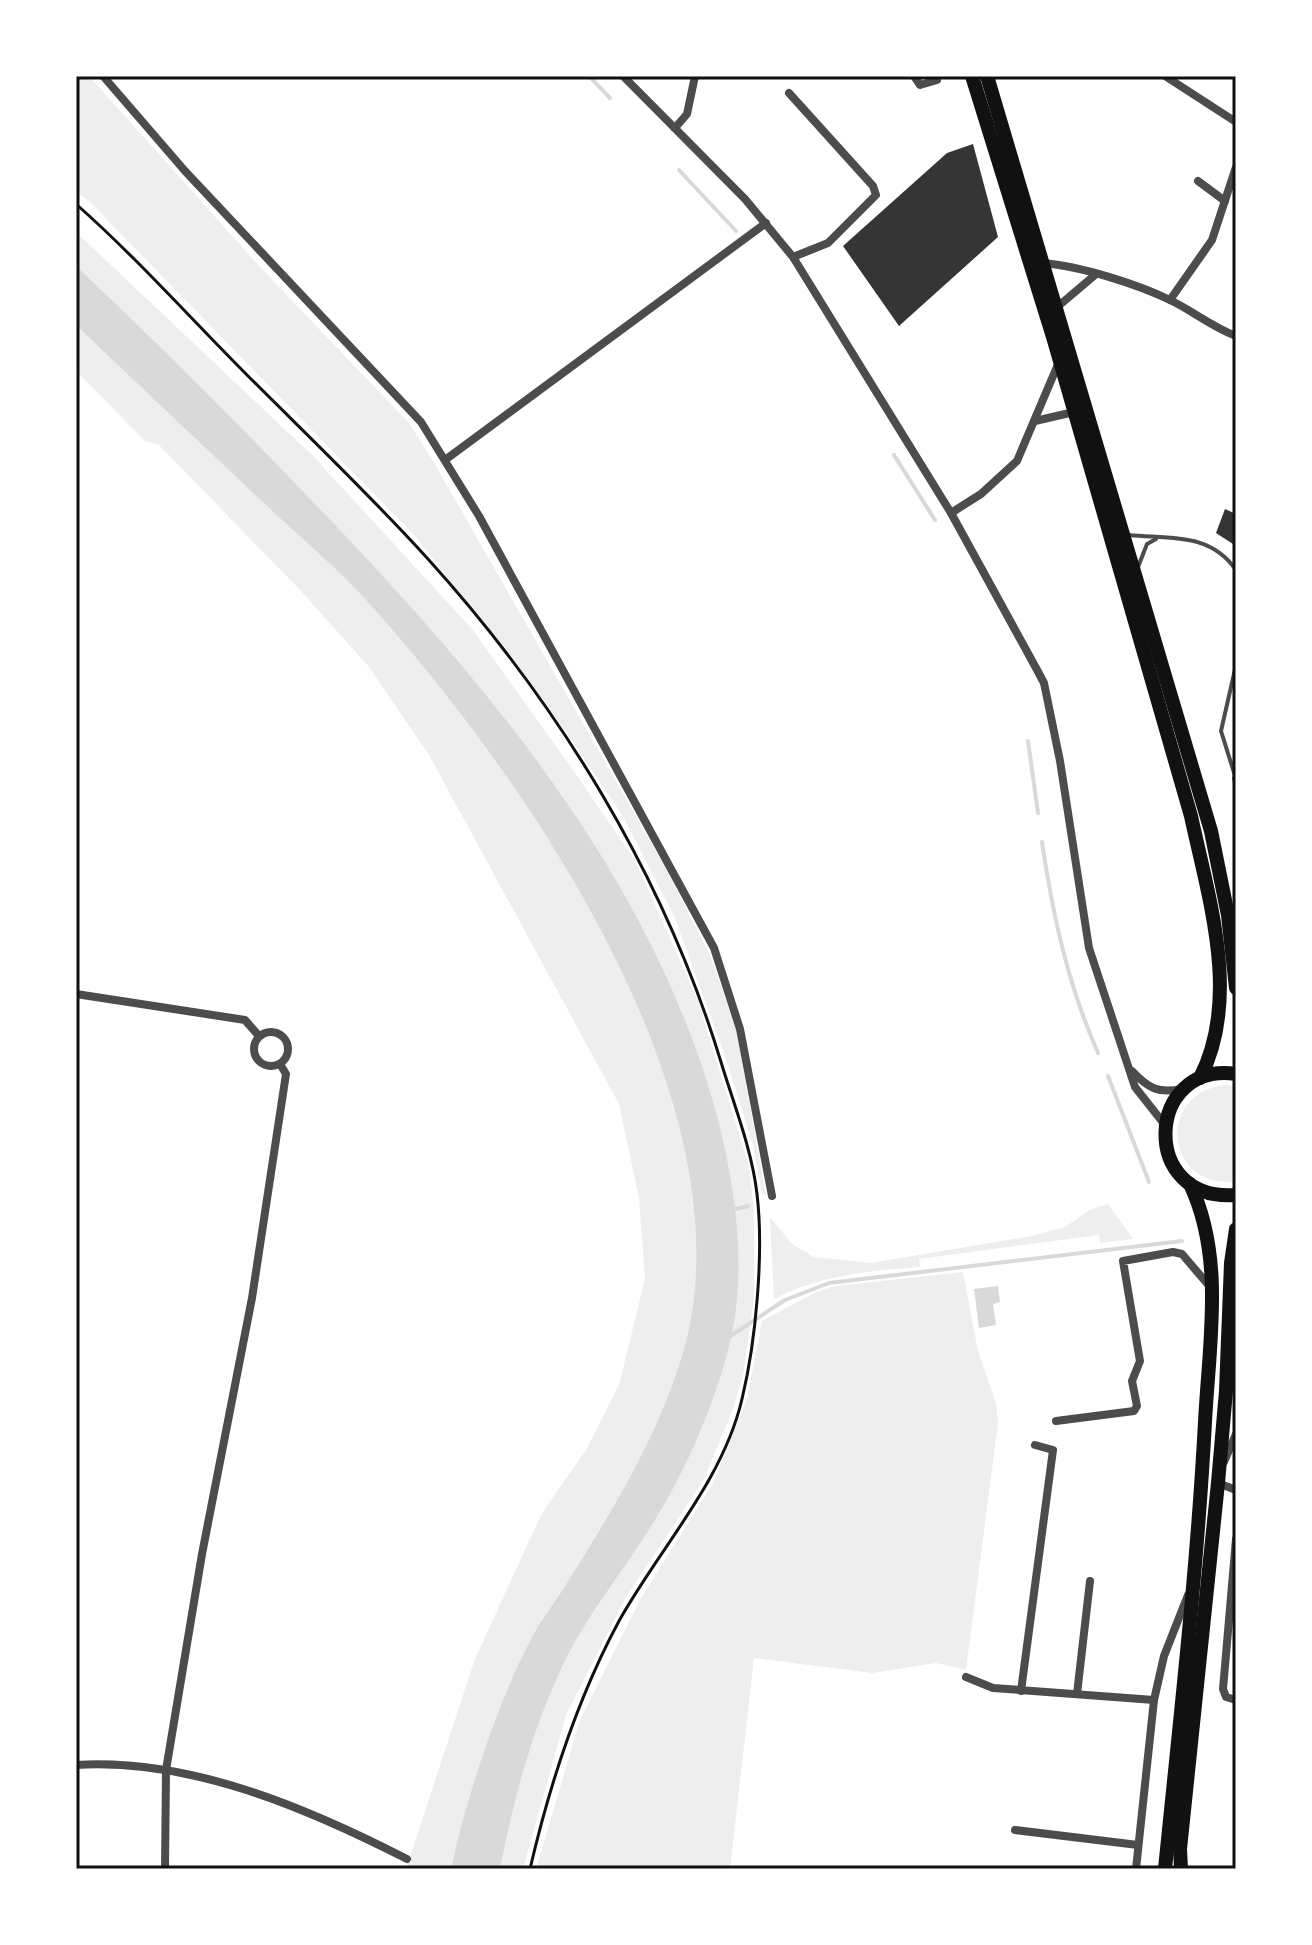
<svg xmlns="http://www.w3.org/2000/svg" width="1312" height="1945" font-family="'Alegreya Sans',sans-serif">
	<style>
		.green { fill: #eee }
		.water { fill: #d9d9d9 }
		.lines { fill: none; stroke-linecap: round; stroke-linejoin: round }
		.stream { stroke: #d9d9d9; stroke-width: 4 }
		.building { fill: #353535 }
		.path { stroke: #111; stroke-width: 3 }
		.service { stroke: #4c4c4c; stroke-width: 4 }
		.minor { stroke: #4c4c4c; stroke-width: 8 }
		.primary { stroke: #111; stroke-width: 14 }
		.neatline { fill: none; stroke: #111; stroke-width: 3 }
	</style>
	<rect width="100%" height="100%" fill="#fff"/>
	<!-- green -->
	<g class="green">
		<path d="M76,76H89L261,268L409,423L433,461L664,865L710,955L736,1029L766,1195L762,1193L752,1142L725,1056L674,916L621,813L550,709L416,537L88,200L76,192Z"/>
		<path d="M76,232L314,457L472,629L568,763L635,860L698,1001L749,1166L754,1210V1298L743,1376L732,1412L703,1481L626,1597L566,1715L523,1869H500C515,1794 534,1722 569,1653C589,1614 617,1579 641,1542C678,1487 706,1426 725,1362C749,1283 738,1198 718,1119C654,879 486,682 318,507C239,424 159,344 76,266Z"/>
		<path d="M76,325C140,386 204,447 268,507C301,538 337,568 367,601C526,777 756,1108 682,1356C657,1438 612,1511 567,1583C556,1601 542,1618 532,1637C500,1699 465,1800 451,1869H406L475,1659L542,1513L586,1450L619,1385L645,1279L639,1198L619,1104L429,755L369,667L301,591L159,445L145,441L76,371Z"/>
		<path d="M1226,1085L1236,1087V1181C1166,1191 1154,1092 1226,1085Z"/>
		<path d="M1108,1204L1133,1239L1100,1243L1099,1235L919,1259L920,1267C869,1271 820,1275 774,1299L770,1217L792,1244L814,1257L871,1263L1032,1236L1065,1227L1090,1210Z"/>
		<path d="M963,1272L978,1351L996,1403L998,1423L966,1670L936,1663L872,1673L754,1658L730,1869H536L580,1720L640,1600L713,1483L747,1399L762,1321L816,1292L835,1286Z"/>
	</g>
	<!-- water -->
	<g class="water">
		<path d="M76,266C159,344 239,424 318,507C486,682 654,879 718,1119C738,1198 749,1283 725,1362C706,1426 678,1487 641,1542C617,1579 589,1614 569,1653C534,1722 515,1794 500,1869H451C466,1798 498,1701 532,1637C542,1618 556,1601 567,1583C612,1511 657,1438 682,1356C756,1108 526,777 367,601C337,568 301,538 268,507C204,447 140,386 76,325Z"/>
		<path d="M998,1286L1000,1302L993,1304L996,1325L979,1328L974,1289Z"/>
	</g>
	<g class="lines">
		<!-- stream -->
		<g class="stream">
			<path d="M589,76L610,98"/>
			<path d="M679,170L736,231"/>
			<path d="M894,455L935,520"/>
			<path d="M1028,741L1038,813"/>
			<path d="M1042,842C1053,916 1068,985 1098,1053"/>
			<path d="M1108,1076L1149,1182"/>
			<path d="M731,1210L748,1206"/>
			<path d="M729,1337L785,1300L829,1283L1182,1241"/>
		</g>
	</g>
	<!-- building -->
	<g class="building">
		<path d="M973,144L998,237L899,326L843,246L947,153Z"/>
		<path d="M1225,509L1236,514V546L1216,533Z"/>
	</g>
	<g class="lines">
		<!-- path -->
		<path class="path" d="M76,204C137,258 192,320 249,377C309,437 371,496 428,559C559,704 664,875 721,1062C734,1105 752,1150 757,1194C764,1253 756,1341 742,1399C723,1481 659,1549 619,1621C577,1699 550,1783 530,1869"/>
		<!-- service -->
		<g class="service">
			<path d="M1129,535C1169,539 1210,532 1236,570"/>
			<path d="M1138,567L1147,544L1156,539"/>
			<path d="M1236,665L1221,731L1236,779"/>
			<path d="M1234,778L1236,789"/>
		</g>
		<!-- minor -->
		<g class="minor">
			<path d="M103,76L185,171L421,422L479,516L714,948L740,1029L772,1196"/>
			<path d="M623,76L745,199L793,257L951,513L1036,668L1044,683L1060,761L1089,948L1135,1087L1165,1125"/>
			<path d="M914,76L920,85L937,80"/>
			<path d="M1165,76L1236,122"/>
			<path d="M789,93L873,186L876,195L828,243L793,257"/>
			<path d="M675,128L687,114L695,76"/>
			<path d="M1198,181L1225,201"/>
			<path d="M1043,263C1080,266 1137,284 1170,300C1193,311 1212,327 1236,336"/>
			<path d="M1170,300L1212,240L1236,167"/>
			<path d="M1056,308L1095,275"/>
			<path d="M1035,421L1074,412"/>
			<path d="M445,460L766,223"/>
			<path d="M951,513L981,494L1017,461L1059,362"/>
			<path d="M76,994L245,1020L259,1036"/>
			<circle cx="271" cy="1049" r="17"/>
			<path d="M1132,1071C1148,1088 1158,1094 1182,1089"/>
			<path d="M1056,1421L1134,1411L1137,1406L1132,1381L1140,1361L1123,1261L1173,1252L1182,1254L1211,1288"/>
			<path d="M1224,1462L1236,1434"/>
			<path d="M1218,1483L1236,1490"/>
			<path d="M1236,1539L1223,1689L1226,1697L1236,1700"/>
			<path d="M966,1677L993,1688L1154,1700"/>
			<path d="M1021,1691L1053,1450L1035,1445"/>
			<path d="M1077,1694L1090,1581"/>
			<path d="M76,1765C191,1758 307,1808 407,1859"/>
			<path d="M1015,1830L1138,1845"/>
			<path d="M165,1869L166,1770L202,1554L252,1298L286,1074L280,1064"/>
			<path d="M1136,1869L1154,1700L1164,1656L1188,1595"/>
		</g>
		<!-- primary -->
		<g class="primary">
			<path d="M972,76L1053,337L1191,816C1209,900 1241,998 1200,1078"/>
			<path d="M987,76L1211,831L1228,915L1236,988"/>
			<path d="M1236,1074C1145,1061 1139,1203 1236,1195"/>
			<path d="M1165,1869C1180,1720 1197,1572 1205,1422C1209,1343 1225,1258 1190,1184"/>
			<path d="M1181,1869L1180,1849L1218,1483L1226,1391L1231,1263L1236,1229"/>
		</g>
	</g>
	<!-- border -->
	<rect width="1312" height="1945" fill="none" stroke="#ffffff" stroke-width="156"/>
	<rect x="78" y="78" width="1156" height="1789" class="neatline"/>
</svg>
